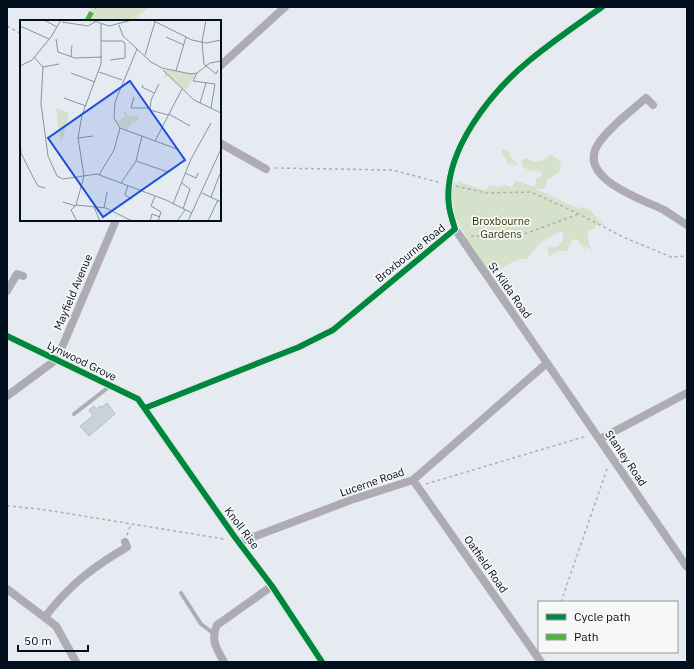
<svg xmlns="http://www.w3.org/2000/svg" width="694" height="669" font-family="'IBM Plex Sans',sans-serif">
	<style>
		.green { fill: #d6e1cc }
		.building { fill: #c9d2dc; stroke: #b2c0cc }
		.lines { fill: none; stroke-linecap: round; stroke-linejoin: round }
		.path { stroke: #adafb5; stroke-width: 1.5; stroke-dasharray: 3 3; stroke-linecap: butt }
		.lane { stroke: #aeabb4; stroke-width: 4 }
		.street { stroke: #aeabb4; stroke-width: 8 }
		.quiet { stroke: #54b045; stroke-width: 5; stroke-dasharray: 10 5; stroke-linecap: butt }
		.cycleway-casing { stroke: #f7f7f7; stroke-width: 8 }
		.cycleway { stroke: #00873e; stroke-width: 6 }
		.labels { text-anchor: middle; stroke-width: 3.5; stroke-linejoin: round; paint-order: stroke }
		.park-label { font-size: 11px; fill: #2e3b07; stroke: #f7f7f7 }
		.street-label { font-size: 11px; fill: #000e1e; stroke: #f7f7f7 }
		.inset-road { fill: none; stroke: #89939d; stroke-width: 1 }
		.view { fill: #1d4ed8; fill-opacity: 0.15; stroke: #1d4ed8; stroke-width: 2 }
		.inset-edge { fill: none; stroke: #000e1e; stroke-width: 2 }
	</style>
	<rect width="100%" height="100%" fill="#e5ebf1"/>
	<!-- green -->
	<g class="green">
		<path d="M92,7H149L133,21H85Z"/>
		<path d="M503,149L510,152V156L518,165L508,164L501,151Z"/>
		<path d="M550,155L557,158L561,163L559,172L547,180L544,189H536L579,209L581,207C592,207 596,219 604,225L598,224L594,229L587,231L589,244L592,249L584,246L587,253L578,240L575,239L571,241L567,251H557L547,258L550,253L547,250L549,247H557L563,240V233L559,232L540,243L527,259C504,259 505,276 481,273L474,265L466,236L455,216L452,197L453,183L463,186L457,183L458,181C467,185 476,188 486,190L489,185L497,187L505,185L513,188V185L516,181L535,187L536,179L542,176L540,172L528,170L522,166V159L528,158L532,162L544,160Z"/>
	</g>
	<!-- building -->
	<path class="building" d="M107,403L115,414L89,436L80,426L93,416L89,410L94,406L96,409L100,406L102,407Z"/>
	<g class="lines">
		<!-- path -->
		<g class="path">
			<path d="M7,26L21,34"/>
			<path d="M275,168L393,170L441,183"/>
			<path d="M456,186L486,193L531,192L579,214L623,237L664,254L671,257L687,256"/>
			<path d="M471,236L516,237L579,214"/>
			<path d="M426,484L587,436"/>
			<path d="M7,506L40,509L224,539"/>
			<path d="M127,535L131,524"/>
			<path d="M561,602L608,466"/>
		</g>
		<!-- lane -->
		<g class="lane">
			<path d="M74,414L110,386"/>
			<path d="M181,593L201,624L213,633"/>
		</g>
		<!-- street -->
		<g class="street">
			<path d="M220,66L285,7"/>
			<path d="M653,105L646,98C631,111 613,124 601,140C571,177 642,199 664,210C672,215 679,220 687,225"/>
			<path d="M220,143L266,169"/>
			<path d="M455,229L687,567"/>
			<path d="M7,291L17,274L23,276"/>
			<path d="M7,336L138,399L234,536L272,586L322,662"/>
			<path d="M7,396L57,359L116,220"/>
			<path d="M145,408L299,347L333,330L455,229C453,222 450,214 449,206C442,152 491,92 530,60C553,41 578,24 602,7"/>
			<path d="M600,439L687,393"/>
			<path d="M413,480L541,662"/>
			<path d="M240,542L351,500L413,480L547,363"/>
			<path d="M7,589L56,626L76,662"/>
			<path d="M45,617C69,585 93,567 127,547L125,542"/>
			<path d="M224,662C217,649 210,640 217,625L272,586"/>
		</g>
		<!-- quiet -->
		<path class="quiet" d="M87,21L94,7"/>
		<!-- cycleway casing -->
		<g class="cycleway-casing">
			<g id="cycleway">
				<path d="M7,336L138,399L234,536L272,586L322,662"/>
				<path d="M145,408L299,347L333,330L455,229C453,222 450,214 449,206C442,152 491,92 530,60C553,41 578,24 602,7"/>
			</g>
		</g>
		<!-- cycleway -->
		<use href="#cycleway" class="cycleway"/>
	</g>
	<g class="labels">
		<!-- park labels -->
		<g class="park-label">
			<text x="501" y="225">Broxbourne<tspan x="501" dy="13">Gardens</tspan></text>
		</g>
		<!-- street labels -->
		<g class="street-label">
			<text transform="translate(410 253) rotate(-39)" y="4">Broxbourne Road</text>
			<text transform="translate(510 290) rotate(55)" y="4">St Kilda Road</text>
			<text transform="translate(73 292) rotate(-67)" y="4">Mayfield Avenue</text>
			<text transform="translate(82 361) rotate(26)" y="4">Lynwood Grove</text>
			<text transform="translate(626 458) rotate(56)" y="4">Stanley Road</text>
			<text transform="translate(372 482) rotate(-19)" y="4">Lucerne Road</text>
			<text transform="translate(242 528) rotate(53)" y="4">Knoll Rise</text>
			<text transform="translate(486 564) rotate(55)" y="4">Oatfield Road</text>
		</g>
	</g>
	<!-- overview -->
	<g transform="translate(20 20)">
		<rect width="201" height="201" fill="#e5ebf1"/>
		<path d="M144,50H147L175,54L166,71L148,56L145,58ZM36,88L49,93L43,119L40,120ZM105,91L108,96L118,95V99L114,104L113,100L107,111L97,102L106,96L103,94Z" fill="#d6e1cc"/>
		<path class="inset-road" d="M24,0L37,7M71,0L89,6L112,0M132,0L172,20L186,23L201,20M186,0L182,22L184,44L196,54L198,50M42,2L68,6L75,2M99,5L103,16L131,42L142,48L171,54L177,53L190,43L201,41M0,6L29,19M146,17L164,25M36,19L38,32L55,38L82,37M81,21H102L105,23V38L90,40M125,35L135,2M14,37L23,47L21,84L28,136L37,156L43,159L77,154L146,180L172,193M51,37L52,25M0,46L12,40L31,17L41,0M23,47L39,44M143,50L174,80L201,93M156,51L166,17M79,52L102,60M51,53L75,62M177,53L173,61L195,64L191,88M139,64L131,80L130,90L148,95M123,65L122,67L134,73M114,77L111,88H129M44,78L66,86M180,83L186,63M149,94L170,106M100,108L157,129M0,118L1,133L13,157L18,166L25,168M58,118L73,116M135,121L162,69M116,141L148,152M165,153L176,158L178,153M79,155L94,130L100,108L94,98L95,82L117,29M101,163L116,141L122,116M162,163L170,169L163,189M108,165L105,175L112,179M182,173L201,182M135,176L131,186L141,192L138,201M191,177L200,154M43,182L56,186M153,184L171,139L191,103M56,185L64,156L58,118L62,95L81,44V4M56,185L86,188L112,201M56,185L51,190L57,201M74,187L80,201M84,188L87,172M130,201L132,194L140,197M157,201L165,190M168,201L201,129M188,201L198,180"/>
		<path class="view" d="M110,61L165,140L83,197L28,118Z"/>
		<rect width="201" height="201" class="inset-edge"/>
	</g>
	<!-- border -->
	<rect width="694" height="669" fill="none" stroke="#000e1e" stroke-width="16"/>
	<!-- legend -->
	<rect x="538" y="601" width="140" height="52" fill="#f7f7f7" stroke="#949aa0"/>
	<rect x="546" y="614" width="20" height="6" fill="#00873e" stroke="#949aa0"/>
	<text x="574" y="621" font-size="12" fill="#000e1e">Cycle path</text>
	<rect x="546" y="634" width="20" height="6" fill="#54b045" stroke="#949aa0"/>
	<text x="574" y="641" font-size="12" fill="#000e1e">Path</text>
	<!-- scale -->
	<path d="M18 645v6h70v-6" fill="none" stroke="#000e1e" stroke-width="2"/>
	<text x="24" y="645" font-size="12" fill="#000e1e" stroke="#f7f7f7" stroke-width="3" paint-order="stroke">50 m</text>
</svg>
